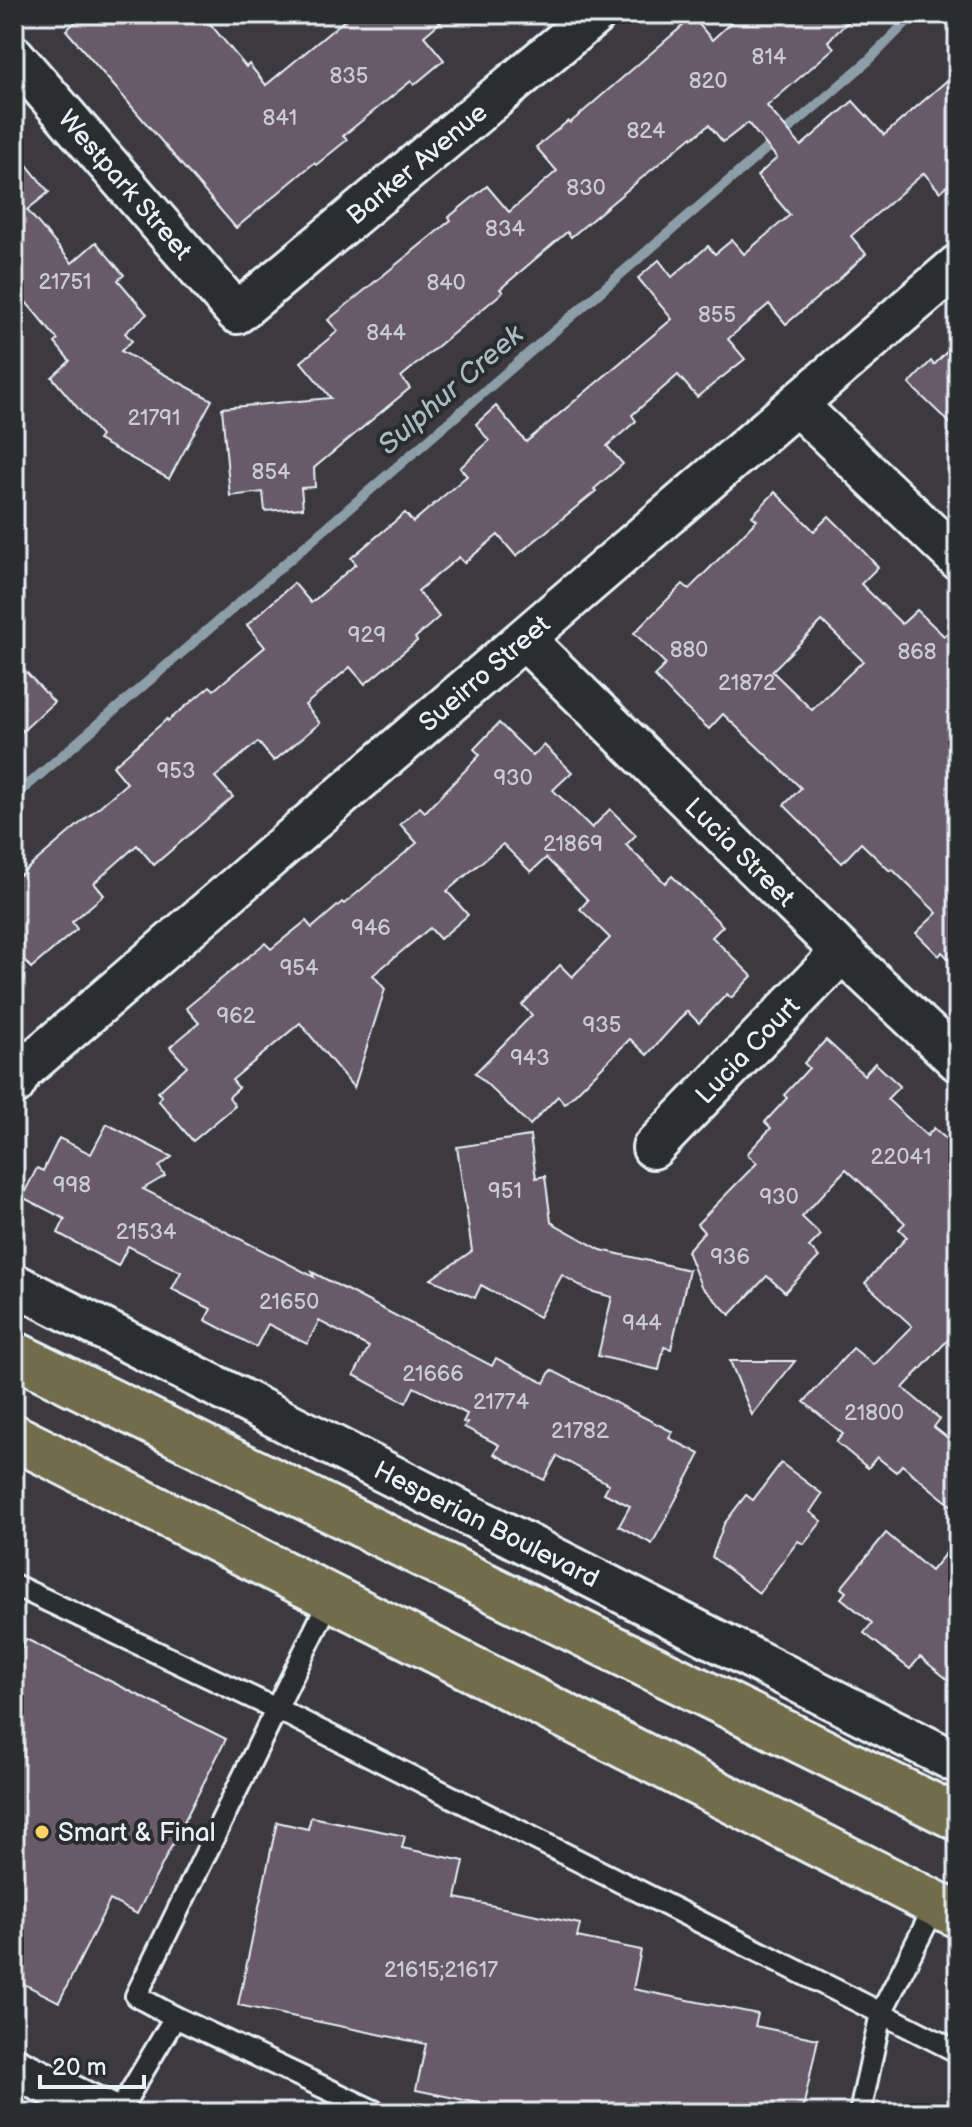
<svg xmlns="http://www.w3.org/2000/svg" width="972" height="2127" font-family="'Balsamiq Sans',sans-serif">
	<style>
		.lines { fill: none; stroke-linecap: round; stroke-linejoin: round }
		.stream { stroke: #8d9ea9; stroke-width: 10 }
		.building { fill: #675a68; stroke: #e8f1f8; stroke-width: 2; fill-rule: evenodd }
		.service-casing { stroke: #e8f1f8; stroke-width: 26 }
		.minor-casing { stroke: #e8f1f8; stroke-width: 46 }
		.primary-casing { stroke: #e8f1f8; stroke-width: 50 }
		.service { stroke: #2a2d2e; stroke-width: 20 }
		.minor { stroke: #2a2d2e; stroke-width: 40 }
		.primary { stroke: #726c4b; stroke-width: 44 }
		.poi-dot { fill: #ffd166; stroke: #2a2d2e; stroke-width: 3 }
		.labels { text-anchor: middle; stroke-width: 8; stroke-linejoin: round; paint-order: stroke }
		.number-label { font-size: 22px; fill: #c8cbd4 }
		.street-label { font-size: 26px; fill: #e8f1f8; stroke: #2a2d2e }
		.poi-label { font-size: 26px; fill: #e8f1f8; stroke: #2a2d2e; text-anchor: start }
		.water-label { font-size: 28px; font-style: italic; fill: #abb9c3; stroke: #2a2d2e }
	</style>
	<rect width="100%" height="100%" fill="#3c3a3f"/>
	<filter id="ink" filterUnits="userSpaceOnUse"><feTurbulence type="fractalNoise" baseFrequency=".0125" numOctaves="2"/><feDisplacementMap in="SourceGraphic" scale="16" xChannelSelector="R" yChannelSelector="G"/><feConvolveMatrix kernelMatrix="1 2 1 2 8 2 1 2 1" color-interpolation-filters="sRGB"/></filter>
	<g filter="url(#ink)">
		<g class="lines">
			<!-- stream -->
			<path class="stream" d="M14,797L869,60L914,14"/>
		</g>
		<!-- building -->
		<g class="building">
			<path d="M85,14H202L246,67L249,64L266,85L352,14H450L424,36L444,60L414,85L411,81L343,136L347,140L316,165L314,163L236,228L66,30Z"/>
			<path d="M740,14H856L828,41L834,48L767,106L801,146L853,101L884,135L958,71V176L940,192L924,173L851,236L866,254L836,282L786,324L769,304L728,339L745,359L697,397L678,375L632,415L636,421L607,446L623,464L594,489L596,491L516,556L498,535L464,563L459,557L418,591L439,617L415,638L417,641L365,684L350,667L305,705L320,723L274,761L258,742L215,777L233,797L154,865L137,845L94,883L104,895L72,922L77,929L31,968L14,948V880L127,783L113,766L167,719L168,721L210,686L214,690L265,647L247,625L294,583L311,603L356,564L351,558L405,513L413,522L467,476L460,468L489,441L476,424L496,406L526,442L672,319L638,278L659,260L672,277L708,246L715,254L732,240L744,254L790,215L757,176L777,158L748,123L723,142L709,125L693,138L692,136L571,237L567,232L500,289L503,292L401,377L410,388L314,468L315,487L301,488L303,508L265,511L263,492L230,496L222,408L331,398L301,362L338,331L328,320L451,220L449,217L487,186L509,212L557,171L536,147L568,121L570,123L693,17L712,40Z"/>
			<path d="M14,149L49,192L27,210L72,263L96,242L124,275L118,280L147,314L125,333L132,341L121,351L212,400L169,479L98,440L101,436L52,377L70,361L55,343L58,340L14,288Z"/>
			<path d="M958,340V431L909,384L931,361L934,365Z"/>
			<path d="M775,492L814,531L829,516L850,537L878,567L861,584L902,624L917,610L944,636L958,623V968L942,952L939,956L916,933L937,913L892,869L890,871L861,843L842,863L784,805L801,788L723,714L709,729L678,701L654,676L666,664L634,633L683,584L689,589L709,569L757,520L752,516ZM822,621L863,661L812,710L772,671Z"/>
			<path d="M14,659L54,702L14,739Z"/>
			<path d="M499,723L533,756L544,745L572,772L553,790L592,828L610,809L636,835L626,845L665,883L672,876L723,926L712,937L752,976L731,998L727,994L699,1023L687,1011L647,1055L630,1039L565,1104L558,1096L530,1125L475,1073L532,1015L522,1005L560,965L572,977L610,938L580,909L588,900L546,858L531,872L503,844L447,891L468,915L440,939L430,928L373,975L385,989L354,1088L300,1023L232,1080L239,1088L229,1097L235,1106L193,1141L158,1100L162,1096L158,1092L187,1066L170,1047L199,1023L186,1008L265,943L271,949L306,921L312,928L342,902L344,904L417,843L400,824L420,807L425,812L480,755L474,749Z"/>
			<path d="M826,1040L864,1075L875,1063L900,1086L887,1099L927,1136L934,1128L958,1150V1329L903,1388L940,1419L934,1427L958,1446V1511L902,1465L896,1472L877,1457L868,1468L836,1442L843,1434L804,1402L853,1348L874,1365L912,1326L865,1283L907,1237L899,1229L905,1223L846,1169L802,1217L821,1235L809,1247L819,1257L785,1292L767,1276L730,1315L701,1286L687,1251L704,1232L697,1224L757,1163L747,1154L771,1128L765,1122L787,1098L784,1095L809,1068L804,1063Z"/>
			<path d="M107,1124L172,1157L159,1167L165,1176L143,1189L314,1277L312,1272L492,1366L496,1358L544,1383L551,1370L673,1432L669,1438L700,1454L652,1544L619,1526L630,1506L604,1493L609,1484L557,1456L544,1480L494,1454L499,1445L464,1427L467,1423L463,1422L467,1414L414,1387L406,1403L354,1375L369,1347L319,1321L307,1344L268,1324L256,1347L205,1320L211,1309L172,1289L181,1272L128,1246L118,1266L58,1233L65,1219L22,1197L37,1168L43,1171L59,1138L91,1154Z"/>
			<path d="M530,1136L536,1178L545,1176L551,1222L601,1250L689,1270L671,1349L664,1347L659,1370L598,1356L612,1297L590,1291L562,1275L539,1317L481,1285L475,1298L431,1279L472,1251L457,1147Z"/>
			<path d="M730,1361H795L752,1415Z"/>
			<path d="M781,1463L822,1494L810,1512L822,1521L804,1544L798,1541L759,1593L712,1557L724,1524L746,1495L753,1500Z"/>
			<path d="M886,1533L931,1571L958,1538V1688L920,1657L910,1669L864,1633L872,1623L841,1598L846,1592L841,1588Z"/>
			<path d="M26,1639L226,1739L137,1914L110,1900L59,2002L14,1979V1663Z"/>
			<path d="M311,1817L405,1836L402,1848L464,1861L456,1898L580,1924L577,1937L641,1950L633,1989L758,2014L755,2026L818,2039L802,2113H526L416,2090L426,2044L238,2005L277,1822L308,1829Z"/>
		</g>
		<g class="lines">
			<!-- service casing -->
			<g class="service-casing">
				<g id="service">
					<path d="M14,1585L287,1714L881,2013L860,2113"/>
					<path d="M936,1904L881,2013L958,2052"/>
					<path d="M175,2017L136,1996L331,1597"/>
					<path d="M118,2113L175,2017L378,2113"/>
				</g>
			</g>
			<!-- minor casing -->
			<g class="minor-casing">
				<g id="minor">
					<path id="s1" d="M14,56L237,313L596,14"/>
					<path d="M797,405L958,559"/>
					<path id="s2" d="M525,640L842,952L958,1061"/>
					<path id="s3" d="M14,1085L22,1071L958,265"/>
					<path id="s4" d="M653,1148L842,952"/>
					<path id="s5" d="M14,1284L958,1763"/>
					<path d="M14,2068L107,2113"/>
				</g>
			</g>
			<!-- primary casing -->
			<g class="primary-casing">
				<g id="primary">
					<path d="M14,1354L958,1818"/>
					<path d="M14,1437L958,1915"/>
				</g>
			</g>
			<!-- service -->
			<use href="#service" class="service"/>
			<!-- minor -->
			<use href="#minor" class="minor"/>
			<!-- primary -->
			<use href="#primary" class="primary"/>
		</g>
	</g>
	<!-- markers -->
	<circle class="poi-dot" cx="42" cy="1832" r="8"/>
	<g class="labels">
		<!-- number labels -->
		<g class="number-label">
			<text x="769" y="64">814</text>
			<text x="349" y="83">835</text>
			<text x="708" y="88">820</text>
			<text x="280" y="125">841</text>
			<text x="646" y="138">824</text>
			<text x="586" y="195">830</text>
			<text x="505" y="236">834</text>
			<text x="65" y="289">21751</text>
			<text x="446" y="290">840</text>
			<text x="717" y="322">855</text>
			<text x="386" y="340">844</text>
			<text x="154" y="425">21791</text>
			<text x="271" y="479">854</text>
			<text x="367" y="642">929</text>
			<text x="689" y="657">880</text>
			<text x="917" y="659">868</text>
			<text x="747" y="690">21872</text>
			<text x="176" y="778">953</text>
			<text x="513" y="785">930</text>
			<text x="573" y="851">21869</text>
			<text x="371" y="935">946</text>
			<text x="299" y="975">954</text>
			<text x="236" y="1023">962</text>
			<text x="602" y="1032">935</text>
			<text x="530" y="1065">943</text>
			<text x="901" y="1164">22041</text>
			<text x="72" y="1192">998</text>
			<text x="505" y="1198">951</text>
			<text x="779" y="1204">930</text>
			<text x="146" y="1239">21534</text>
			<text x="730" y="1264">936</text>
			<text x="289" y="1309">21650</text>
			<text x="642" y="1330">944</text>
			<text x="433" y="1381">21666</text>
			<text x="501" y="1409">21774</text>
			<text x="874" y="1420">21800</text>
			<text x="580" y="1438">21782</text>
			<text x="441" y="1977">21615;21617</text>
		</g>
		<!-- street labels -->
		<g class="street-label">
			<text dy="9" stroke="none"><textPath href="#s1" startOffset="574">Barker Avenue</textPath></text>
			<text dy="9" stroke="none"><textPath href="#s1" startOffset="170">Westpark Street</textPath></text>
			<text dy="9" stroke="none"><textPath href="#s3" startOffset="626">Sueirro Street</textPath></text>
			<text dy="9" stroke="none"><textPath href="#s2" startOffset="302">Lucia Street</textPath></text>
			<text dy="9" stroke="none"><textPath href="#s4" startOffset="136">Lucia Court</textPath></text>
			<text dy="9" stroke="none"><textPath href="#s5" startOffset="530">Hesperian Boulevard</textPath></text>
		</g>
		<!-- poi labels -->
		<g class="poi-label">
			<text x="58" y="1841">Smart &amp; Final</text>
		</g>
		<!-- water labels -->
		<g class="water-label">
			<text transform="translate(450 389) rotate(-41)" y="10">Sulphur Creek</text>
		</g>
	</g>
	<!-- margin -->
	<rect width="972" height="2127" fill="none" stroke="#2a2d2e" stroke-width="48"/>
	<rect x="24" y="24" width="924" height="2079" fill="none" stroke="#e8f1f8" stroke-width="3" filter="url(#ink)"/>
	<!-- scale -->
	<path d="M40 2075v12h104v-12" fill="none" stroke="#e8f1f8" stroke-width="4"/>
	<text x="52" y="2075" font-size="24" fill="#e8f1f8" stroke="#2a2d2e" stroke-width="6" paint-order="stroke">20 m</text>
</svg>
